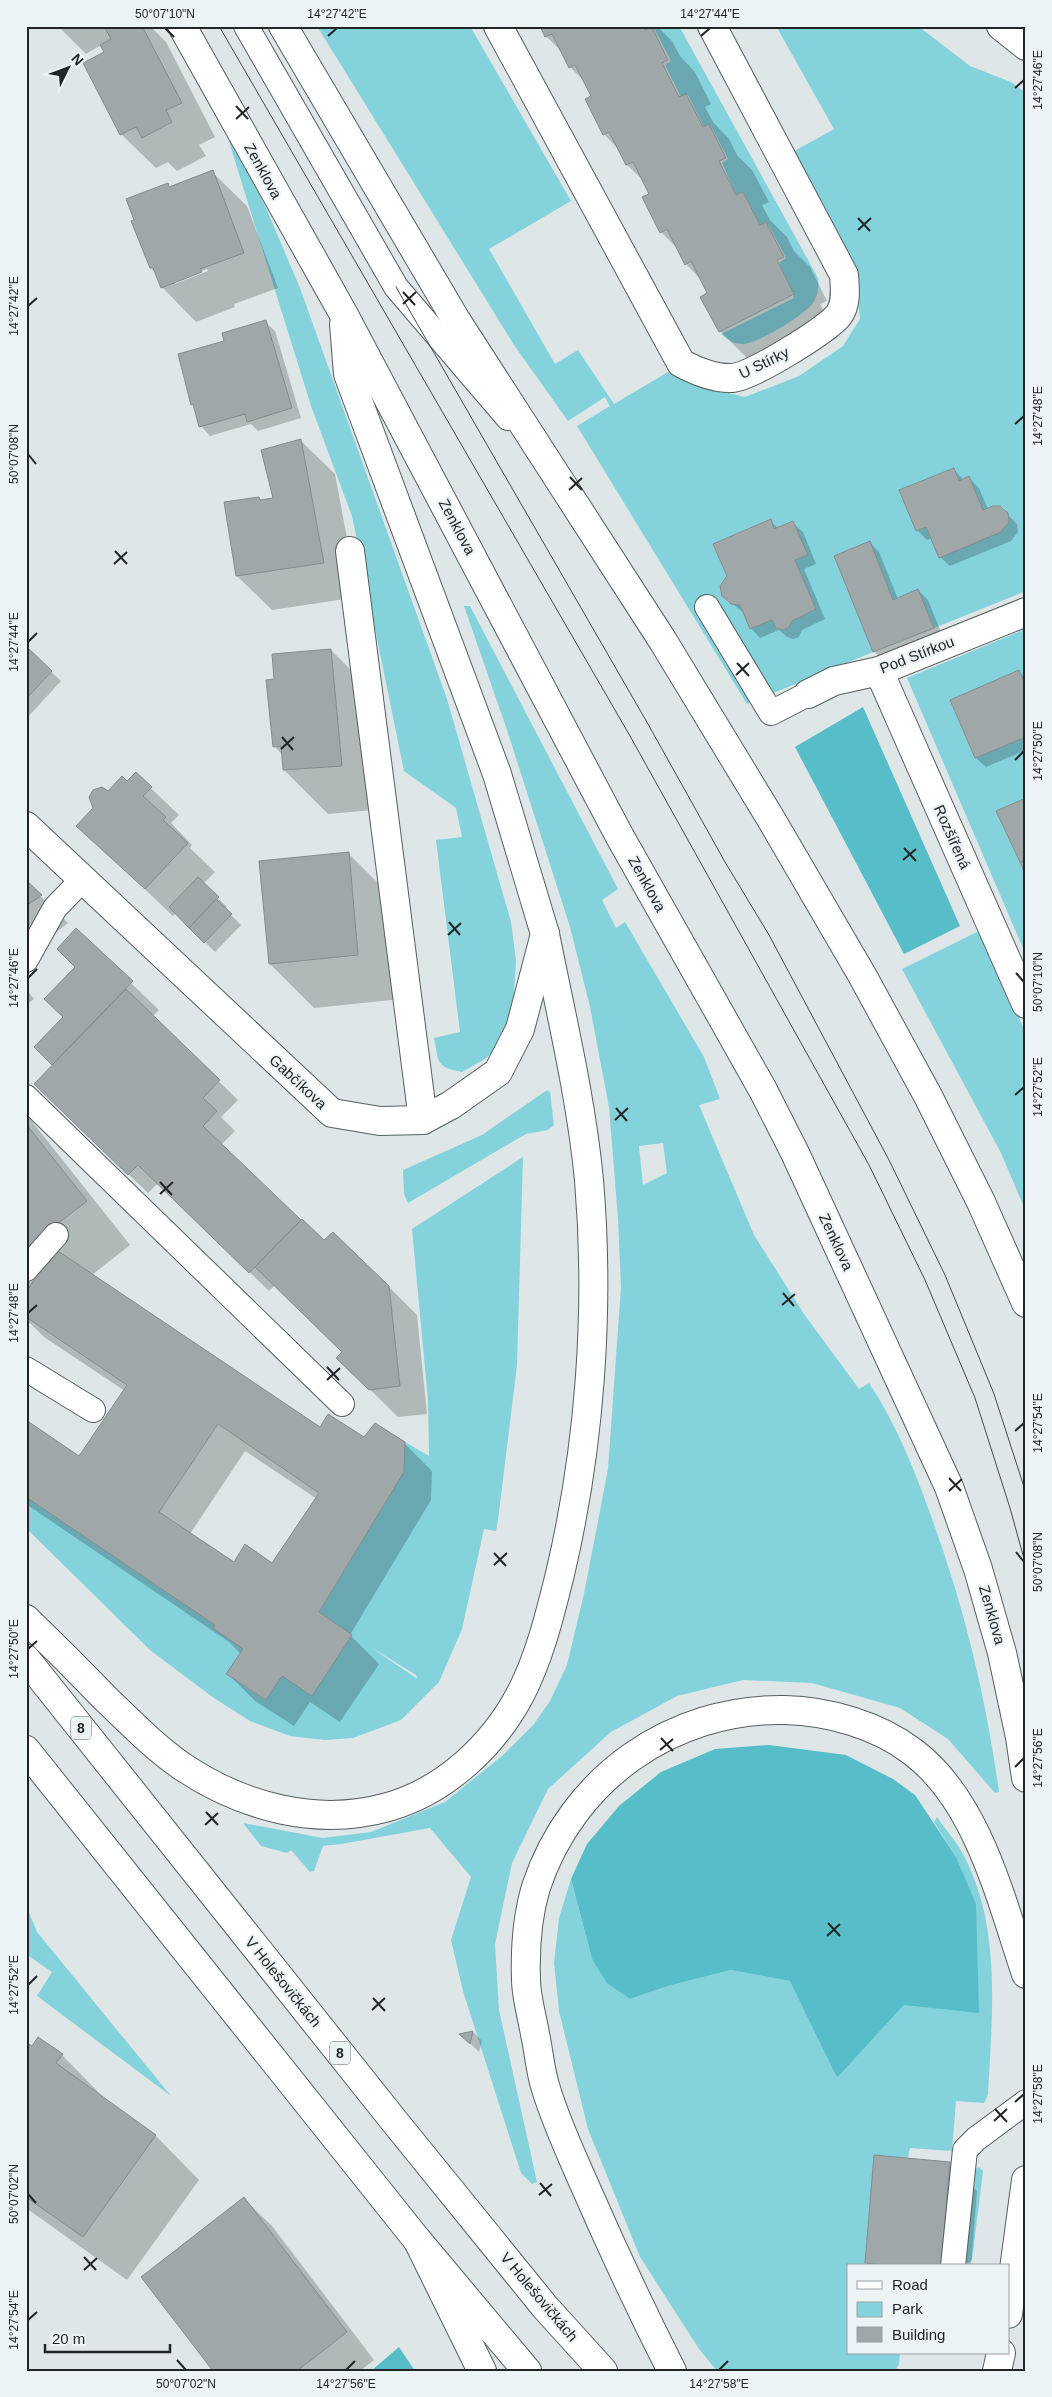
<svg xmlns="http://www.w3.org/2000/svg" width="1052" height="2397" font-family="Helvetica,sans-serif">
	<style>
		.green { fill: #84d3dc; fill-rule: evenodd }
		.forest { fill: #57bdc8 }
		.shadow { fill: #0003; fill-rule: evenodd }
		.building { fill: #9fa7a8; stroke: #848c8d; fill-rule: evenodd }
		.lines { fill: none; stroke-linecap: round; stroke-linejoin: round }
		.service-casing { stroke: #575e5e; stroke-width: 26 }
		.minor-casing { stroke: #575e5e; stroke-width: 30 }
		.secondary-casing { stroke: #575e5e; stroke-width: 30 }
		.primary-casing { stroke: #575e5e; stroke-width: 30 }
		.trunk-casing { stroke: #575e5e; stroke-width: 30 }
		.service { stroke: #fff; stroke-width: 24 }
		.minor { stroke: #fff; stroke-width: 28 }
		.secondary { stroke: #fff; stroke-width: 28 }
		.primary { stroke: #fff; stroke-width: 28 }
		.trunk { stroke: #fff; stroke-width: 28 }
		.tram { stroke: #45494a; stroke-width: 1 }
		.ticks { fill: none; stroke: #222525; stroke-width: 2 }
		.labels { text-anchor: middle; stroke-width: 4.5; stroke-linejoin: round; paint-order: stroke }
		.shield { fill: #ebf3f4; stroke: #5e6363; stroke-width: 1 }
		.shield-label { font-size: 14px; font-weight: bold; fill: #222525 }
		.street-label { font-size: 15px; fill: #222525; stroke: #ebf3f4 }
		.neatline { fill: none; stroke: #222525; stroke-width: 2 }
		.ticks-label { font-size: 12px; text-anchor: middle; fill: #222525 }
	</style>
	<rect width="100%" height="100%" fill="#dee6e7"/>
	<!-- green -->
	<g class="green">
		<path d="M317,26H470L571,201L489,249L555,364L578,350L614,404L673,369L688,383L745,397L799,376L843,346L860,319L855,271L791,153L834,129L776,26H918L970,66L1011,82L1026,93V591L934,628L918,589L893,600L870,542L834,556L873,652L747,704L577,426L610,406L605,397L568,421L514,345ZM954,468L959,481L969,477L983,510C992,506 998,503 1006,510L1009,522L1001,532L939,557L926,527L916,531L899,490ZM770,519L774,529L793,521L807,554L795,560L816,609L792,621L789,627L783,630L776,628L772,620L750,629L740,605C727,605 721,598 720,586L727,576L713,544Z"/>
		<path d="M645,26H679L818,278C819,288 818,296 812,304C803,316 757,344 742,344C733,344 727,339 721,334L794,298L779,263L786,258L768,224L761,227L745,195L737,197L722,163L728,159L711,126L705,129L688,95L682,99L665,65L671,61L654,28L648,31Z"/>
		<path d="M226,132L239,153L266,208L300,288L447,699L511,922L516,961L513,1007L504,1037L488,1057L462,1072C435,1067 439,1062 434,1038L460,1032L436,840L462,837L456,808L404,771L352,516L311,406Z"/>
		<path d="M464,606H470L618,889L602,900L616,928L625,922L704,1057L720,1099L699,1105L754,1235L804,1314L859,1389L869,1383C897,1425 914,1469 931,1516C964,1606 986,1697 999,1792L995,1793L948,1739L900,1708L812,1683L743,1680L677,1696L611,1732L548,1789L512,1863L495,1944L499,2010L537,2182L532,2184L521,2173L463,1991L451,1940L471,1877L430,1828L341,1844L323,1846L314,1871L310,1872L291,1850L287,1853L261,1846L243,1823L323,1838L371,1832L445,1802L502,1756L534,1724L550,1701L567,1665L584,1594L608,1469L621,1287L618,1219L609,1107L590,1007L570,927L507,730ZM663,1143L667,1173L643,1185L639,1146Z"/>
		<path d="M1026,629V686L1019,671L950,701L975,758L1026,737V798L996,811L1026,876V955L907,678Z"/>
		<path d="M981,930L1026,1034V1212L1001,1153L902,969Z"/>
		<path d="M547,1090L550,1092L554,1125L548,1130L526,1134L408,1203L404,1194L403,1170L482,1135Z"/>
		<path d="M523,1157L517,1365L498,1520L496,1531L484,1529L462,1629L439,1682L401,1720L353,1738L325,1740L290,1736L250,1721L214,1698L150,1650L26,1528V1497L215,1625L243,1649L226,1674L265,1700L282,1676L312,1696L352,1635L319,1612L404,1472L405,1442L429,1456L428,1400L412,1229ZM369,1646L416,1675L417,1678H416Z"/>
		<path d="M937,1817C945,1829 956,1841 963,1854C1002,1927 992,2015 988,2094L984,2103L956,2101L952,2151L910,2148L908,2158L874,2155L865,2262L884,2266H848V2353H900L899,2364L895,2371H717L699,2349L640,2257L588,2129L559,2011L554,1963L559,1918L571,1879L592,1959L630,1999L668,1986L731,1970L791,1981L837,2078L904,2005L956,1857L934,1822Z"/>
		<path d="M26,1905L37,1932L171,2096L37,1996L52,1972L26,1954Z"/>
		<path d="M979,2167L983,2171L972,2260L968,2263L963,2259L974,2170Z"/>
	</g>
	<!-- forest -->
	<g class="forest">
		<path d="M863,707L960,926L904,954L795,747Z"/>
		<path d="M769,1745L846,1755L893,1779L915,1795L956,1857L976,1904L979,2013L904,2005L837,2078L790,1981L731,1970L668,1986L630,1999L607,1983L592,1959L571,1879L587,1844L619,1806L661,1772L715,1749Z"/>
		<path d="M399,2347L415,2371H371Z"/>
	</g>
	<!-- shadow -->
	<g class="shadow">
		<path d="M58,26H150L166,42L215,137L199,145L206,156L177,171L168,162L156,168L121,134L106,52L101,45L86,54Z"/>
		<path d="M541,26H657L672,41L680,56L695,72L711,104L705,107L713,122L729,139L737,155L752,170L769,202L762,205L770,220L787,237L794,251L810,267L827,301L820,304L837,338L764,375L720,331L709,294L702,281L686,264L679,250L661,232L651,194L645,182L627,165L620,151L604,134L593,97L585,82L570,67L563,53L546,36Z"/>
		<path d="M212,172L247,206L278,288L234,304L235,307L196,322L162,287L156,273L151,268L135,220L167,185L170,188ZM207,269L208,271L175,284V281Z"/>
		<path d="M265,322L275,331L301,418L258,431L251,424L210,436L201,426L195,407L192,404L225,342Z"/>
		<path d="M300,440L335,474L358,597L272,610L237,576L259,498L261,501L275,499Z"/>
		<path d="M953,469L964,480L969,478L979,488L988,509L1007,514L1017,524L1018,532L1011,541L950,566L940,557L932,538L927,540L917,530Z"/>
		<path d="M770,520L779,529L793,523L803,532L816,564L804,569L825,619L802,630L799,637L793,639L787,637L779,630L760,638L751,628L745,614L724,597Z"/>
		<path d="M870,543L879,552L898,599L918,590L928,600L943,637L883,661L874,651Z"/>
		<path d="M26,648L61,681L26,719Z"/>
		<path d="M331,650L375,694L385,809L328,814L284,770L283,755L274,746L276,681Z"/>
		<path d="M1019,672L1026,679V750L986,767L976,758L952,701Z"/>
		<path d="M136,774L179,815L171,823L192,845L190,848L215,872L203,884L227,907L225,909L241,925L215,952L176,913L173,916L78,826L109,792L128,783Z"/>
		<path d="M348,853L392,897L401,999L314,1008L270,964Z"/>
		<path d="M26,882L68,923L26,956Z"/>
		<path d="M76,930L159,1010L152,1017L238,1100L221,1117L235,1131L221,1145L301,1222L324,1242L389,1287L417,1315L427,1414L398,1417L338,1358L343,1353L275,1285L269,1291L158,1183L148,1193L55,1103L54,1065L36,1047L65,1018L77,967Z"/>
		<path d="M26,989L34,999L26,1005Z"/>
		<path d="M26,1114L130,1245L92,1275L321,1428L364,1439L404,1443L432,1471L431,1500L350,1635L379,1664L340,1722L310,1702L294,1726L255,1701L228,1674L241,1654L229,1642L26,1504V1422L79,1458L125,1391L44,1337L30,1323L26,1325ZM245,1451L317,1499L272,1564H234L190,1534Z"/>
		<path d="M473,2032L482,2041L479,2052L462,2035Z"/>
		<path d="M38,2039L62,2055L106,2100L156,2136L199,2180L127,2280L26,2208V2043L32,2047Z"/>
		<path d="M949,2164L977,2191L971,2266H869L866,2262Z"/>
		<path d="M244,2199L272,2226L374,2360L360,2371H215Z"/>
	</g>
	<!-- building -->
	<g class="building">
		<path d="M104,26H142L182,103L166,110L172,122L142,138L136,127L120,135L83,63L104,52L100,45L111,39Z"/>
		<path d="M540,26H643L645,30L652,27L668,60L662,63L679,97L686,94L703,127L709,124L726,158L719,161L736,195L743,192L760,225L766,222L784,257L777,260L794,294L719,332L700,297L707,293L691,261L685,265L667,229L660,233L642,197L649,194L633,162L626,165L609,132L603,135L585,99L591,96L575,65L569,68L552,34L545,37Z"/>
		<path d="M213,170L244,253L200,269L202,272L161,288L153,268H150L131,221L134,220L126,199L168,183L169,187Z"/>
		<path d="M266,320L292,408L247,422L245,414L199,427L193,404L191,405L178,354L224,341L222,333Z"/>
		<path d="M301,439L324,563L236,576L224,502L259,497L260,500L273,498L261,450Z"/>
		<path d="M954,468L959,481L969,476L983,510L993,506H1000L1008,513L1009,522L1001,532L939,558L926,527L916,531L899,490Z"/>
		<path d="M771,519L774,529L793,521L808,555L795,560L816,609L792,621L789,627L783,630L776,628L772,620L750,629L740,605L731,604L722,596L720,586L727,576L713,544Z"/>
		<path d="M870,541L893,600L918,589L934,628L873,652L834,556Z"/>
		<path d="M26,646L52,671L26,699Z"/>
		<path d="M331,649L342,766L283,770L281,746L273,747L266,680L274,679L272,654Z"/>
		<path d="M1019,670L1026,686V737L975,758L950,700Z"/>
		<path d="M136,772L152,787L143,796L166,817L163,820L188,843L145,889L76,826L93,808L89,797L93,790L102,787L108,791L122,776L127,781Z"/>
		<path d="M1026,798V860L1020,862L996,811Z"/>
		<path d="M349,852L358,955L269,964L259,861Z"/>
		<path d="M1026,860V876L1020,862Z"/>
		<path d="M198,877L219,897L189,928L169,907Z"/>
		<path d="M26,880L42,895L26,906Z"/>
		<path d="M216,899L232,914L204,943L189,928Z"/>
		<path d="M76,928L133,981L52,1065L34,1047L63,1017L44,999L75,967L57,949Z"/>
		<path d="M126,989L220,1080L203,1098L217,1111L203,1126L301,1220L249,1273L138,1165L128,1175L34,1084Z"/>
		<path d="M26,1124L87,1201L26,1248Z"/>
		<path d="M302,1219L324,1240L333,1232L389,1286L400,1386L369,1390L336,1358L342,1352L255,1267Z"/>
		<path d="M55,1249L320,1427L328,1414L364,1437L375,1423L405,1442L404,1472L319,1612L352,1635L312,1696L282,1676L266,1700L226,1674L243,1649L213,1628L215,1625L26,1497V1420L79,1456L127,1385L26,1317V1292ZM218,1424L319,1493L272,1563L245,1544L234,1562L159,1512Z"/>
		<path d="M473,2031L470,2044L459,2034Z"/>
		<path d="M38,2037L63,2054L56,2063L156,2135L83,2237L26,2197V2042L32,2046Z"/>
		<path d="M874,2155L950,2162L941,2266H898L865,2263Z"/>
		<path d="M244,2197L347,2332L297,2371H213L141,2277Z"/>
	</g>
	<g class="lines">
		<!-- service casing -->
		<g class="service-casing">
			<g id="service">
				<path d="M246,26L396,287L508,418"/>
				<path d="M707,607L771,713L808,694"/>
				<path d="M26,960L55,908L83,879"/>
				<path d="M26,1097L342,1404"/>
				<path d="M26,1269L56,1235"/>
				<path d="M26,1369L93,1410"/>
				<path d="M953,2266L965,2150L976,2139L1026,2102"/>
			</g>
		</g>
		<!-- minor casing -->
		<g class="minor-casing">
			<g id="minor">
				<path d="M498,26L681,363C696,371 714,379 732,378C753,376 823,332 838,316C847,305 845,288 844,275L712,26"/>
				<path d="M1001,26L1026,46"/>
				<path d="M350,551L423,1120"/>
				<path d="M879,671L1026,1004"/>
				<path d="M808,694L834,681L879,671L1026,612"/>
				<path d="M26,826L332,1113L380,1121L423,1120L451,1105L498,1072L520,1029L545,934"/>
			</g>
		</g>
		<!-- secondary casing -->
		<g class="secondary-casing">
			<g id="secondary">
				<path d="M182,26L343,313L619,835L763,1090L795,1153L949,1487L978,1569L1002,1653L1020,1737L1026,1778"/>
				<path d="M283,26L456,320L663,641L771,819L862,975L928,1096L981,1202L1026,1303"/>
				<path d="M344,324L348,374L497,774L545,934"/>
			</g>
		</g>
		<!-- primary casing -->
		<g class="primary-casing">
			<g id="primary">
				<path d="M26,1619C53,1645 79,1671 105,1698C130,1722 154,1747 183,1767C243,1807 317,1827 388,1807C445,1791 494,1745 521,1693C540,1656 550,1614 560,1574C590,1447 600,1310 589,1180C581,1097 561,1015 545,934"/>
				<path d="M26,1659L395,2122L545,2307L603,2371"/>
				<path d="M26,1750L418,2241L482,2371"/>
				<path d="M1008,2314L1026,2180"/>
				<path d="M672,2371C641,2310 612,2248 585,2186C571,2154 556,2122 546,2089C540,2071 539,2052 535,2034C532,2016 526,1997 526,1979C525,1949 527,1917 536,1887C572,1779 671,1708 785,1710C828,1711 878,1725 913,1752C978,1801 1001,1900 1026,1974"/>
				<path d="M997,2371L1001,2353"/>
			</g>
		</g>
		<!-- trunk casing -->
		<g class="trunk-casing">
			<path id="trunk" d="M418,2241L527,2371"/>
		</g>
		<!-- service -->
		<use href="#service" class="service"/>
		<!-- minor -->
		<use href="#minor" class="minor"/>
		<!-- secondary -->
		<use href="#secondary" class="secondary"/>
		<!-- primary -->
		<use href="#primary" class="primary"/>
		<!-- trunk -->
		<use href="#trunk" class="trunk"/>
		<!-- tram -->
		<g class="tram">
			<path d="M219,26L630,736L869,1165L925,1280L975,1398L1010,1508L1026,1566"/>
			<path d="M396,287L648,724L725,862L769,935L889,1160L945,1275L978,1355L994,1394L1026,1493"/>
		</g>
	</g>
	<!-- ticks -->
	<path class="ticks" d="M165,28L174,37M328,36L337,28M701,36L710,28M1015,88L1024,80M236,106L248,119M236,119L249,107M858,218L870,231M858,230L871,218M403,292L415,305M403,304L416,292M28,306L37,298M1015,424L1024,416M28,454L36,464M570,477L582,490M569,490L582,478M115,551L127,564M114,564L127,552M28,642L37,633M737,663L749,676M736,675L749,663M282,737L293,750M281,749L294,737M1015,760L1024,751M904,848L916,861M903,860L916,849M449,922L460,935M448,935L461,923M1016,973L1024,982M28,978L37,969M1015,1095L1024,1087M616,1108L627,1121M615,1120L628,1108M160,1182L172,1195M160,1194L173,1182M783,1293L794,1306M782,1305L795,1294M28,1313L37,1305M327,1367L339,1380M327,1380L340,1368M1015,1431L1024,1423M949,1478L961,1491M949,1491L962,1479M1016,1552L1024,1562M494,1553L506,1566M494,1565L507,1553M28,1649L37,1641M661,1738L673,1751M660,1750L673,1739M1015,1767L1024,1758M206,1812L218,1825M205,1825L218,1813M828,1923L840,1936M827,1936L840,1924M28,1985L37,1976M373,1998L385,2011M372,2010L385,1998M1015,2102L1024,2094M995,2109L1007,2122M994,2121L1007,2109M540,2183L551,2196M28,2194L36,2203M539,2195L552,2184M84,2257L96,2270M84,2270L97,2258M28,2320L37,2312M177,2360L186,2370M346,2370L355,2361M719,2370L728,2361"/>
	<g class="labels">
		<!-- shield labels -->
		<g class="shield">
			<rect x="71" y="1716.5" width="20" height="23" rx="4"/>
			<rect x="330" y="2041.5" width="20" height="23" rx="4"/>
		</g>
		<g class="shield-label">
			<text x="81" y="1733">8</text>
			<text x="340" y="2058">8</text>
		</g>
		<!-- street labels -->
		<g class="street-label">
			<text transform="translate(263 171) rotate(61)" y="5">Zenklova</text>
			<text transform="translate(764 363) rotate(-26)" y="5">U Stírky</text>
			<text transform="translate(457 527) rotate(62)" y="5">Zenklova</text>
			<text transform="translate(917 655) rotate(-21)" y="5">Pod Stírkou</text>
			<text transform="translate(952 837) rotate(66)" y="5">Rozšířená</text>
			<text transform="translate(647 884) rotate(61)" y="5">Zenklova</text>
			<text transform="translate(298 1082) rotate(43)" y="5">Gabčíkova</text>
			<text transform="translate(836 1242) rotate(65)" y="5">Zenklova</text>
			<text transform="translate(992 1615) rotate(74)" y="5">Zenklova</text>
			<text transform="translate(283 1982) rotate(51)" y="5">V Holešovičkách</text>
			<text transform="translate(539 2297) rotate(50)" y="5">V Holešovičkách</text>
		</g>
	</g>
	<!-- border -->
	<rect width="1052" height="2397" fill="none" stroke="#ebf3f4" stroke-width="55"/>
	<!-- legend -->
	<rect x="847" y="2264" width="162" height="90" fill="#ebf3f4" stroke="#9ba1a1"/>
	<rect x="857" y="2281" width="25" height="8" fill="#ffffff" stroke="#9ba1a1"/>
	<text x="892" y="2290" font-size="15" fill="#222525">Road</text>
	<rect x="857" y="2302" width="25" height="15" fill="#84d3dc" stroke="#9ba1a1"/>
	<text x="892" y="2314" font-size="15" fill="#222525">Park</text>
	<rect x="857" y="2327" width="25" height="15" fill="#9fa7a8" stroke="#9ba1a1"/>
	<text x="892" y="2340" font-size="15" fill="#222525">Building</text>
	<!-- north arrow -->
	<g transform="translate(68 68) rotate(48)" stroke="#ebf3f4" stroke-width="4" paint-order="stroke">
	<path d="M0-4L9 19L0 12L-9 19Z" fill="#222525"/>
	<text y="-8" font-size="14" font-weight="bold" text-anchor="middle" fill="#222525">N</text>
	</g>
	<!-- scale -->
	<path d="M45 2344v8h125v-8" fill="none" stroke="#222525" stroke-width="2.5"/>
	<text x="52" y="2344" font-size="15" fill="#222525" stroke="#ebf3f4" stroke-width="4" paint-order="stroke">20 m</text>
	<rect x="28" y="28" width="996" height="2342" class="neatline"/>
	<g class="ticks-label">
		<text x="165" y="18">50°07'10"N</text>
		<text x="337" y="18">14°27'42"E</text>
		<text x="710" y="18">14°27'44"E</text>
		<text transform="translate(1038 80) rotate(-90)" y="4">14°27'46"E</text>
		<text transform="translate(14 306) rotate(-90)" y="4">14°27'42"E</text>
		<text transform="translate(1038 416) rotate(-90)" y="4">14°27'48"E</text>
		<text transform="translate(14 454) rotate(-90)" y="4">50°07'08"N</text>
		<text transform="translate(14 642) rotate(-90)" y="4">14°27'44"E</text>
		<text transform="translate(1038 751) rotate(-90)" y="4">14°27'50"E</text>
		<text transform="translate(14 978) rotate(-90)" y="4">14°27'46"E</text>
		<text transform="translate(1038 982) rotate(-90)" y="4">50°07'10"N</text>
		<text transform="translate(1038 1087) rotate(-90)" y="4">14°27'52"E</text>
		<text transform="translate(14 1313) rotate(-90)" y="4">14°27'48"E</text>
		<text transform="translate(1038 1423) rotate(-90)" y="4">14°27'54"E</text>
		<text transform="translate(1038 1562) rotate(-90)" y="4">50°07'08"N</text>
		<text transform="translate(14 1649) rotate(-90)" y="4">14°27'50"E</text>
		<text transform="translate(1038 1758) rotate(-90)" y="4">14°27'56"E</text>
		<text transform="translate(14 1985) rotate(-90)" y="4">14°27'52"E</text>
		<text transform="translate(1038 2094) rotate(-90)" y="4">14°27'58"E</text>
		<text transform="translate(14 2194) rotate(-90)" y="4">50°07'02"N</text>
		<text transform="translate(14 2320) rotate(-90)" y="4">14°27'54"E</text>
		<text x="186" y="2388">50°07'02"N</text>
		<text x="346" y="2388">14°27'56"E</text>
		<text x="719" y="2388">14°27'58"E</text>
	</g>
</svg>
